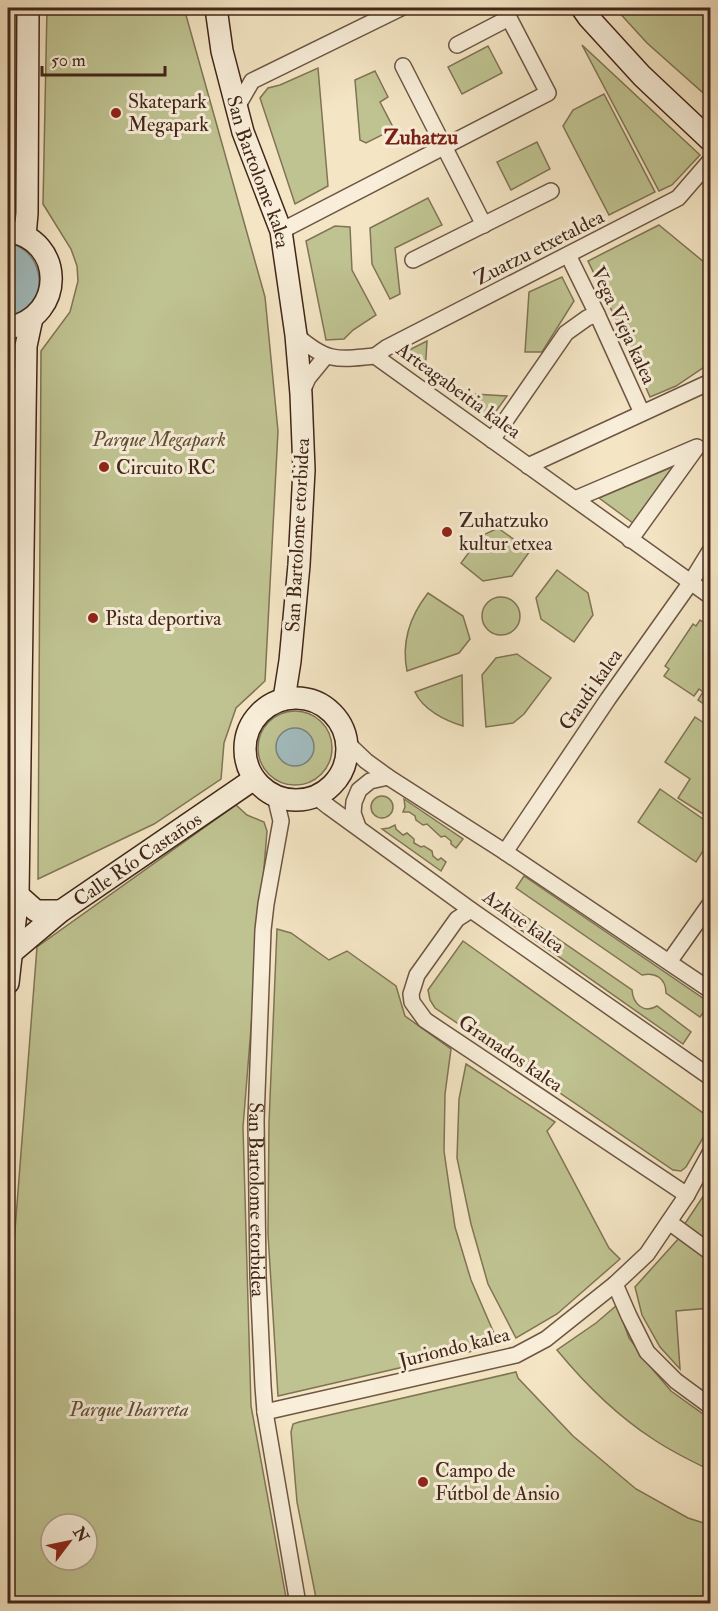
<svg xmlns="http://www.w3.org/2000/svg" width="718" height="1611" font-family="'IM FELL Double Pica',serif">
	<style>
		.green { fill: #bfc391; stroke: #807455; stroke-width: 1.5; fill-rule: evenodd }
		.water { fill: #a1bcbf; stroke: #7b807d; stroke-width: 1.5 }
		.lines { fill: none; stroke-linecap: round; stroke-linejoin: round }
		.street-casing { stroke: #6e5644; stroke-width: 18 }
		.secondary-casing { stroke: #422619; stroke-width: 24 }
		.street { stroke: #f8eed9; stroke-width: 15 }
		.secondary { stroke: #f8eed9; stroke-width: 21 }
		.poi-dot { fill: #8f2418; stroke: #f8eed9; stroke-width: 2 }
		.labels { text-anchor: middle; stroke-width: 6; stroke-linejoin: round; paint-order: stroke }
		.poi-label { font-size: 20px; fill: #422619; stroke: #f8eed9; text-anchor: start }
		.street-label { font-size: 20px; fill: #422619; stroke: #f8eed9 }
		.park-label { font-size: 20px; font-style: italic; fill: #614d37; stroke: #f8eed9 }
		.neighbourhood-label { font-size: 21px; font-weight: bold; fill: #7a1f14; stroke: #f8eed9 }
	</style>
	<rect width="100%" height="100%" fill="#f4e5c4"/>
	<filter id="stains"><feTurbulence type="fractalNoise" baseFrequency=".00333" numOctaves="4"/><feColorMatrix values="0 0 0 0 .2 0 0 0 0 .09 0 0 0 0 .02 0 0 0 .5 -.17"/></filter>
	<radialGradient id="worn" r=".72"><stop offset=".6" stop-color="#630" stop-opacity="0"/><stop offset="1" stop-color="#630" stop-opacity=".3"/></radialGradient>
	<!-- green -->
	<g class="green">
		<path d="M47,8H184L265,297L278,431L265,681L236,708L224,743L221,779L154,824L38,879L41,351L70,312L78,281L77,266L71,249L43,204Z"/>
		<path d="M615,8H710V99L647,43Z"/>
		<path d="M582,45L700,155L672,185L659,191Z"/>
		<path d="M488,46L502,73L462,94L448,67Z"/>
		<path d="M318,68L328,186L295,204L260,98L268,88L280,85Z"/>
		<path d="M375,71L388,97L380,102L394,129L366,143L360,140L355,80Z"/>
		<path d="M604,94L655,192L609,215L563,126L573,110Z"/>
		<path d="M537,142L550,169L511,190L497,162Z"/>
		<path d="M428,198L442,225L395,248L400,294L390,299L372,264L370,228Z"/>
		<path d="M659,225L710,267V363L676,386L650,397L620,328L588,261Z"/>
		<path d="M335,226L350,227L352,270L376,315L353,330L344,339L326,340L306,241Z"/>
		<path d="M562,277L574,301L542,352H525L529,292Z"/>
		<path d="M427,341L425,374L403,359V353Z"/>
		<path d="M473,394L507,396L491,418L487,419L473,410Z"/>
		<path d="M677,465L633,523L599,498Z"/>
		<path d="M498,528L530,551L512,576L483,581L461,563L481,536Z"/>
		<path d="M557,570L588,593L593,615L574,642L541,619L536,598Z"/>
		<path d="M428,593L463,616L470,639L459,653L407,671C401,641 410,616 428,593Z"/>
		<circle cx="501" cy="616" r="19"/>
		<path d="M700,620L710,627V708L698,700L703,692L699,689L694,696L664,676L669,669L665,666L693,624L696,626Z"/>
		<path d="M517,654L551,678L524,714L513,723L486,727L482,675L496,658Z"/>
		<path d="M462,675L463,726C446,721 423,710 415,692Z"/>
		<circle cx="295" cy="748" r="37"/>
		<path d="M695,717L710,727V749L706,756L710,759V802L703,814L678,798L690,779L665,762Z"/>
		<path d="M660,789L710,824V840L696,862L638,822Z"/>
		<circle cx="382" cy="807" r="11"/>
		<path d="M404,799L463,839L456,848L451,844V841L445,836L441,837L427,824L423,825L416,820L415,816L409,812H403L405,807Z"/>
		<path d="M236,805L247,815L264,822L267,831L243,1127L251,1406L287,1603L8,1604V1320L37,947ZM51,1524H87V1560H51Z"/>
		<path d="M395,825L396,829L403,835L407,833L414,839V843L421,847L424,846L432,851L433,856L438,860L441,858L446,862L441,871L382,829L389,828Z"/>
		<path d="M524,876L710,1003L700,1017L666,993C666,978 655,972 642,975L516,888Z"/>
		<path d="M506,903L632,990C633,1004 644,1014 657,1006L691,1032L683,1044L498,914Z"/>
		<path d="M277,929L291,933L329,960L347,951L396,986L405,1016L451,1049L445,1094L444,1151L455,1227L471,1280L499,1345L278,1396L268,1234L269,1123Z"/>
		<path d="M463,941L710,1118V1126L686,1167L681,1171L673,1170L435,1008L430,1000L428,990Z"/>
		<path d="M466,1064L555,1122L547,1131L609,1248L620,1259L557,1314L516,1338L488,1284L471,1224L457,1158L459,1099Z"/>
		<path d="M710,1186V1243L684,1225Z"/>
		<path d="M680,1237L710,1259V1308L676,1311L680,1369L660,1347L642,1315L635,1287Z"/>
		<path d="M617,1305L629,1338L649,1365L671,1391L710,1419V1470C691,1461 671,1451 653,1439C616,1415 585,1384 557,1350L596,1323Z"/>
		<path d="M516,1372L518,1378L573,1436L636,1489L688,1518L710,1525V1603H317L297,1502L291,1432L293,1424L299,1422Z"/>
	</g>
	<!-- water -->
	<g class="water">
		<path d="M8,243C36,247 50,284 29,306C23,312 16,314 8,317Z"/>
		<circle cx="295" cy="747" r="19"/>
	</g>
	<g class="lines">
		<!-- street casing -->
		<g class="street-casing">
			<g id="street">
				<path d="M403,66L484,225"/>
				<path d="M237,107L252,81L401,8"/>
				<path d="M281,231L548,93L509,18L457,45"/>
				<path d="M568,255L597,314L642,413"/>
				<path d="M413,260L551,191"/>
				<path d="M296,335C326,362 337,360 375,356L710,596"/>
				<path d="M375,356L386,348L678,198L710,161"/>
				<path d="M301,394L308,378L326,356"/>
				<path d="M492,440L566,333L587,318L597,314"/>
				<path d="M528,466L710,382"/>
				<path d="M575,499L697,447L630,540"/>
				<path d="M346,742L366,761L388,777L505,852L710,990"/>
				<path id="s1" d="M275,796L281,821L266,904L263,930L256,1120L258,1276L263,1386L265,1412L298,1604"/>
				<path d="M315,796L329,807L471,910L710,1077"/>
				<path d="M358,827L353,813L354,802L359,790L370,781L388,777"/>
				<path d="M505,852L608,699L691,582L710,551"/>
				<path d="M471,910L457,919L417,975L411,994L412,1002L425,1020L687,1195"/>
				<path d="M669,962L710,904"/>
				<path d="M669,1222L710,1252"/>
				<path d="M615,1284L629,1316L647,1352L676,1381L710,1406"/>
				<path d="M265,1412L516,1355L546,1339L615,1284L647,1254L687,1195L710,1153"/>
			</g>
		</g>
		<!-- secondary casing -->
		<g class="secondary-casing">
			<g id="secondary">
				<path id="s2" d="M216,8L222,51L243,132L281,231L296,335L301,394L304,470L299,565L290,661L284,699"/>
				<path d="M582,8L589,18L642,76L710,140"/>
				<path d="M8,231C64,239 67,316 8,328"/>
				<path d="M25,236L27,213L28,8"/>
				<circle cx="296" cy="749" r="51"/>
				<path d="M18,895L36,911H61"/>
				<path id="s3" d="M10,954L61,911L254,779"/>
				<path d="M8,983L18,895L26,346L32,318"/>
			</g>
		</g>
		<!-- street -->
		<use href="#street" class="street"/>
		<!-- secondary -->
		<use href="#secondary" class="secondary"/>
	</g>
	<!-- markers -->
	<g class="poi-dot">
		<circle cx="116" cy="113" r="6"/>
		<circle cx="104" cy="467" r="6"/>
		<circle cx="447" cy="532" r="6"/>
		<circle cx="93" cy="618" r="6"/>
		<circle cx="423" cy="1482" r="6"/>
	</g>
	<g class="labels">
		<!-- poi labels -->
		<g class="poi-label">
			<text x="128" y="108">Skatepark<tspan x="128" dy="23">Megapark</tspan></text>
			<text x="116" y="474">Circuito RC</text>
			<text x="459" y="527">Zuhatzuko<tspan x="459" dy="23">kultur etxea</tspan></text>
			<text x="105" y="625">Pista deportiva</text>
			<text x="435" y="1477">Campo de<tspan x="435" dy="23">Fútbol de Ansio</tspan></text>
		</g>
		<!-- street labels -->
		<g class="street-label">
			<text dy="7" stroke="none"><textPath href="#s2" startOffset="170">San Bartolome kalea</textPath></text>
			<text transform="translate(539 247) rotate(-27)" y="7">Zuatzu etxetaldea</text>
			<text transform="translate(624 325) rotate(65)" y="7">Vega Vieja kalea</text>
			<text transform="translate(459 390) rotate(36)" y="7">Arteagabeitia kalea</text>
			<text transform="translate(297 535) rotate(-87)" y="7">San Bartolome etorbidea</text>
			<text transform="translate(590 689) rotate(-55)" y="7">Gaudi kalea</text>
			<text dy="7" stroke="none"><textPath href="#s3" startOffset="159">Calle Río Castaños</textPath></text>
			<text transform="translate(524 921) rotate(35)" y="7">Azkue kalea</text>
			<text transform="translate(511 1053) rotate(34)" y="7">Granados kalea</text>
			<text dy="7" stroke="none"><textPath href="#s1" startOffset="406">San Bartolome etorbidea</textPath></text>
			<text transform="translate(454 1347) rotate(-14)" y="7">Juriondo kalea</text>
		</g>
		<!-- park labels -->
		<g class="park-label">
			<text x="159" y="446">Parque Megapark</text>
			<text x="129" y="1416">Parque Ibarreta</text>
		</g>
		<!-- neighbourhood labels -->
		<g class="neighbourhood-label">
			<text x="421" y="144">Zuhatzu</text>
		</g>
	</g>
	<!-- margin -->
	<rect width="718" height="1611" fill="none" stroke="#f4e5c4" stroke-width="30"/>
	<rect x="9" y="9" width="700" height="1593" fill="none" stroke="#422619" stroke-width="3"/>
	<rect x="15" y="15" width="688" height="1581" fill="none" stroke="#422619" stroke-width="1.5"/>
	<!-- north arrow -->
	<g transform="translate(69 1542) rotate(58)"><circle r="28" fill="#f8eed9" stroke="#af9e8c" stroke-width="1.5"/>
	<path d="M0-4.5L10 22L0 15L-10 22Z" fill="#8f2418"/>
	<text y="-9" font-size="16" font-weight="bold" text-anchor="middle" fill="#422619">N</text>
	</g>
	<!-- scale -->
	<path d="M42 66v9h123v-9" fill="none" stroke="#422619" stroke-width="3"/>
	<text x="51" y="66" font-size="18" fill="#422619" stroke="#f8eed9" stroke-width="4.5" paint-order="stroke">50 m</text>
	<rect width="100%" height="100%" filter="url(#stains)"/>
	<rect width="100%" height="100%" fill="url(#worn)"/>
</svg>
